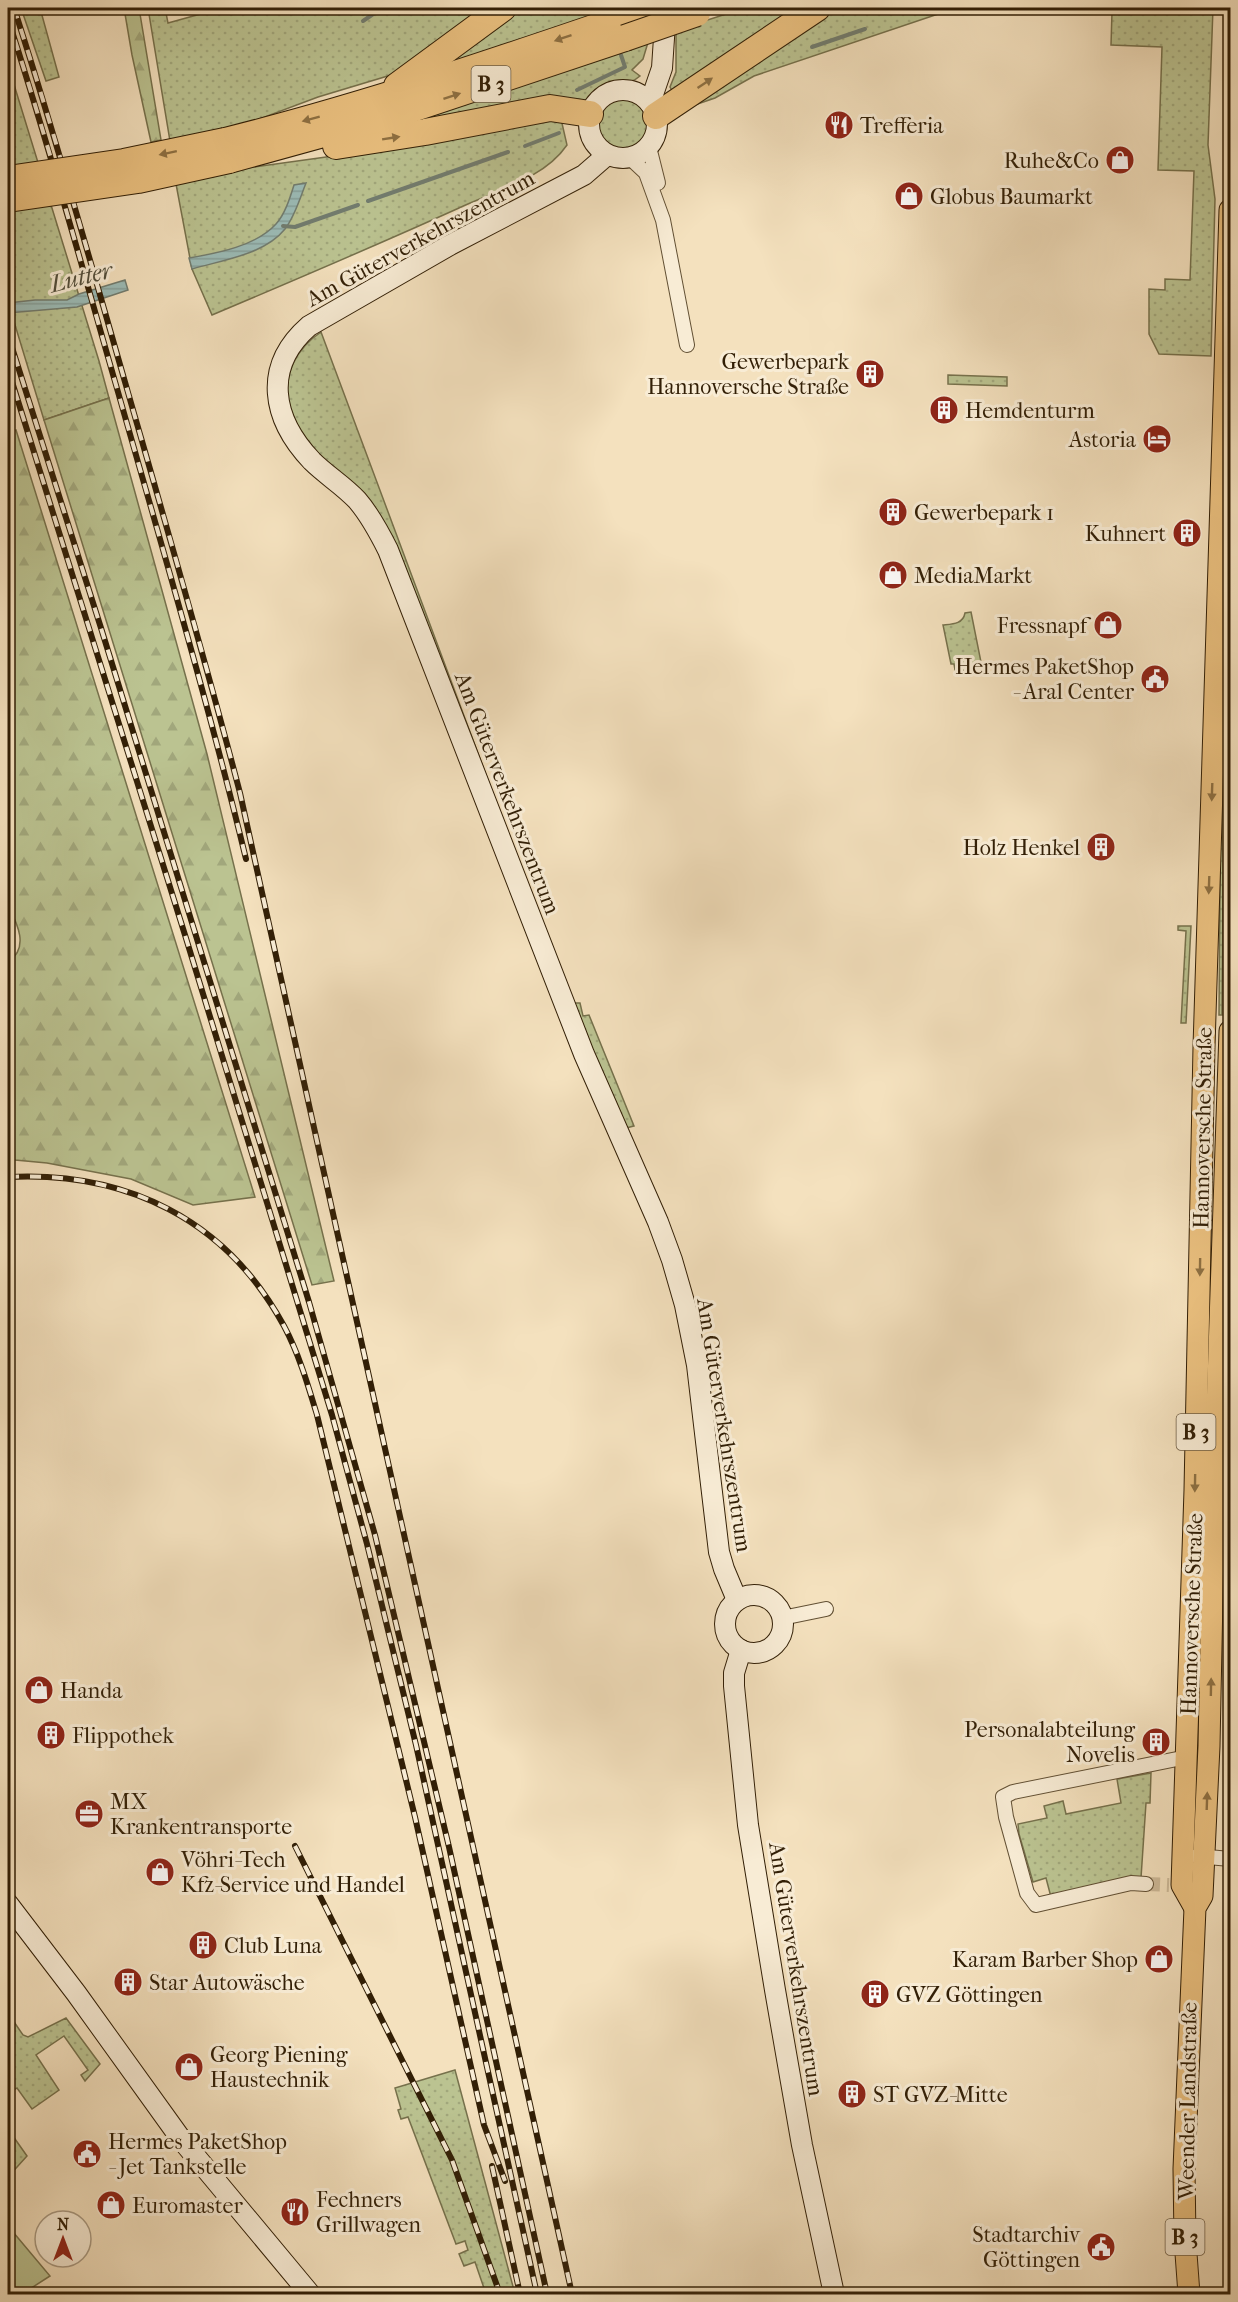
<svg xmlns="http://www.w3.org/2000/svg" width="1238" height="2302" font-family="'IM FELL French Canon',serif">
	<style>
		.grass { fill: url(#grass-dots); stroke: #76714c; stroke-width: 1.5 }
		.forest { fill: url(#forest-firs); stroke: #76714c; stroke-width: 1.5 }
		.garden { fill: #bbc391; stroke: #76714c; stroke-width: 1.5 }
		.water { fill: url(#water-rules); stroke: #727d70; stroke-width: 1.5 }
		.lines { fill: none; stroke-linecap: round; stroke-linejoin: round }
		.stream { stroke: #727d70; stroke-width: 4 }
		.street-tunnel { stroke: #cdba99; stroke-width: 14; stroke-dasharray: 14 7; stroke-linecap: butt }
		.street-casing { stroke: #625034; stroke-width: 16 }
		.secondary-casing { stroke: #321f06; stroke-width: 22 }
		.primary-casing { stroke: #321f06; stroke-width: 23 }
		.highway-casing { stroke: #321f06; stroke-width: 28 }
		.street { stroke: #f8ecd5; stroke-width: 14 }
		.secondary { stroke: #f8ecd5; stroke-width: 20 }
		.primary { stroke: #eac07f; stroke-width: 21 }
		.highway { stroke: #eac07f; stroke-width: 26 }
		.rail-casing { stroke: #321f06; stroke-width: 6 }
		.rail { stroke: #f8ecd5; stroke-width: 4; stroke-dasharray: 11; stroke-linecap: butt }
		.highway-bridge-casing { stroke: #321f06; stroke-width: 28; stroke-linecap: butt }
		.highway-bridge { stroke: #eac07f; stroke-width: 26 }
		.oneway { fill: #8e7042 }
		.labels { text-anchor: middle; stroke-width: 6; stroke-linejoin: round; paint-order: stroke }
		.shield { fill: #f8ecd5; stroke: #6d5c44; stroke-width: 1.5 }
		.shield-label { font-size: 21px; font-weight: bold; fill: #321f06 }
		.poi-label { font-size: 22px; fill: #321f06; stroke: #f8ecd5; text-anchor: start }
		.street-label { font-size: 22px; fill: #321f06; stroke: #f8ecd5 }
		.water-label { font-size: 24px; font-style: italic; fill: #524e3b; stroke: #f8ecd5 }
	</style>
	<defs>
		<pattern id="grass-dots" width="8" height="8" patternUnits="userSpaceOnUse" patternTransform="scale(1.5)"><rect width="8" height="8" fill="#bbc391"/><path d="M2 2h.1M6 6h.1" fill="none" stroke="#a1a77c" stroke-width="1.8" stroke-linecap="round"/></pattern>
		<pattern id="forest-firs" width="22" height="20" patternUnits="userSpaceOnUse" patternTransform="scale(1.5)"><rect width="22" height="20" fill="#bbc391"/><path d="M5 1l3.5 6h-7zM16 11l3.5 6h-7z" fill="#a1a77c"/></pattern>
		<pattern id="water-rules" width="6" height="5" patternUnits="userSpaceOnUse" patternTransform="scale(1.5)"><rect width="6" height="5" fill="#9cbcb7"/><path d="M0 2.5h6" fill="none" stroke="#87a19c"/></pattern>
	</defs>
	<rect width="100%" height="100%" fill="#f4e1be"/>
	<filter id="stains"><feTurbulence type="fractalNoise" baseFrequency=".00333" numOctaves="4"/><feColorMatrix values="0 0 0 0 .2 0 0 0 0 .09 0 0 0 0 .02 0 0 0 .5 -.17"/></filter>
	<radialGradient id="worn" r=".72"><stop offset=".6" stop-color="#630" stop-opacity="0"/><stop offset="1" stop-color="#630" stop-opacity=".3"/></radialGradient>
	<!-- grass -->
	<g class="grass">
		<path d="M21,8H40L59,77L46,81Z"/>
		<path d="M148,8H165L168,23L222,8H491L391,75L318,97L238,127L170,141Z"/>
		<path d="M518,8H614L433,71Z"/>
		<path d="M745,8H804L675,96L670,87L676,72V30Z"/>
		<path d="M833,8H956L754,76L715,98L686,108L683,107Z"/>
		<path d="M1123,8H1213L1208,145L1215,199L1211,356L1159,354L1149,334V289L1165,290V279L1190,280L1194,171L1158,170L1162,47L1111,45L1112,12H1122Z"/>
		<path d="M649,39L643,59L632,70L640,76C622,92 604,78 587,106L370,132Z"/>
		<path d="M8,65L99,361L109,398L44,420L8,302Z"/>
		<circle cx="623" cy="124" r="27"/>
		<path d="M561,119L567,145C544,179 495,191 459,208C377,245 295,280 212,315L192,269L176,184L232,170L427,143L548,120Z"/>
		<path d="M321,332L571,1003H580L583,1016L589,1015L634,1126L622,1129C568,995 514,862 462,728C446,685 431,642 415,600C407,577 400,553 389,532C365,482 302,460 289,405C282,375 297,348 321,332Z"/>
		<path d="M948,375L1007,377V386L948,384Z"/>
		<path d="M971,612L981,662L977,668L958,672L955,670L954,664H951L943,625C953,624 963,624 965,613Z"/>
		<path d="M1221,759H1224L1222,1015H1219Z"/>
		<path d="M1178,926H1191L1186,1023H1181L1186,931L1178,930Z"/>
		<path d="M1151,1773L1150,1803H1146L1141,1878L1051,1897L1046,1878L1033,1882L1019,1834L1018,1824L1047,1818L1044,1806L1063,1801L1066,1814L1121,1803L1117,1779Z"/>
		<path d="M8,2013L23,2035L28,2037L66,2018L100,2064L85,2081L81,2075L88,2070L64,2036L36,2055L59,2090L32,2109L17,2088L8,2094Z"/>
		<path d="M455,2070L515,2294H486L475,2262L464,2266L459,2254L468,2250L465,2241L456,2244L408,2117L401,2119L398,2110L401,2109L395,2088Z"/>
		<path d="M8,2129L27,2156L8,2177Z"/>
	</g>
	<!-- forest -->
	<g class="forest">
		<path d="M124,8H139L161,140L151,142L132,55Z"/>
		<path d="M109,398L207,754L334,1281L312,1285L44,420Z"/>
		<path d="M16,430L255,1197L193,1205L131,1179L47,1163L15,1160L8,1155V1134L10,1133L8,1107V962C30,948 17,923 8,905V434Z"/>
	</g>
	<!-- garden -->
	<path class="garden" d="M8,2226L50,2276L22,2294H8Z"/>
	<!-- water -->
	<g class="water">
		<path d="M306,183C300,198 295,216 285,229C264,255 222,260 192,269L189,258C218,253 256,246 276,224C285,214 290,198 294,185Z"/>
		<path d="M125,280L128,290L77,307L8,313V303L35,300H67L79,294Z"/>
	</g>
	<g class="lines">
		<!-- stream -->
		<g class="stream">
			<path d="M363,21L382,8"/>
			<path d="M812,47L865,29"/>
			<path d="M577,90L625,67L621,55"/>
			<path d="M525,146L559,133"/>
			<path d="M368,201L508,152"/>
			<path d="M283,226L295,227L358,205"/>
		</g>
		<!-- street-tunnel -->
		<path class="street-tunnel" d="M1146,1884L1169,1885"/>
		<!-- street casing -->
		<g class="street-casing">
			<g id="street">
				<path d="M649,147L658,183"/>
				<path d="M630,158L646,173L663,220L687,345"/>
				<path d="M782,1618L826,1609"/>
				<path d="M1197,1856L1230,1859"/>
				<path d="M1146,1884L1131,1883L1036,1905L1027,1893L1006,1817L1003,1797L1013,1792L1187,1757"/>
			</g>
		</g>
		<!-- secondary casing -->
		<g class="secondary-casing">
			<g id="secondary">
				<circle cx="623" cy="124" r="34"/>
				<path d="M650,103L662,68L666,8"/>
				<path d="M607,155L584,175L450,245L309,326C262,367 272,419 312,461C326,475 343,485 357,500C370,515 379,532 388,550L584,1054L658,1222L672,1260L685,1305L697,1365L719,1552L724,1569L737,1600"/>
				<circle cx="754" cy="1624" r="29"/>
				<path d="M741,1650L734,1673V1686L748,1825L775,1990L802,2145L834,2294"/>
				<path d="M8,1904L76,1993L181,2139L310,2294"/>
			</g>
		</g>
		<!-- primary casing -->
		<g class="primary-casing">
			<g id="primary">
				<path d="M1195,1908L1182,1885L1195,1490L1204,1047L1230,210"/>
				<path d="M1189,2294L1185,2240L1184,2169L1195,1908L1202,1896L1209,1746L1214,1497L1230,1031"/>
			</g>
		</g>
		<!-- highway casing -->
		<g class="highway-casing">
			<g id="highway">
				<path d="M397,86L503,8"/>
				<path d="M656,116L817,8"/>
				<path d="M225,141C370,105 511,56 652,8"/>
				<path d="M336,146L425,132L550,108L590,114"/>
				<path d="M229,160L403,112L625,38"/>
			</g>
		</g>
		<!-- street -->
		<use href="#street" class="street"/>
		<!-- secondary -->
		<use href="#secondary" class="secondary"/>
		<!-- primary -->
		<use href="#primary" class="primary"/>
		<!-- highway -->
		<use href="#highway" class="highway"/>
		<!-- rail casing -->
		<g class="rail-casing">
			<g id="rail">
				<path d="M14,8C54,131 89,257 125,382C164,518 204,655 240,793L572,2294"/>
				<path d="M8,19C48,142 82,267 118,392C162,547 208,702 246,859"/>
				<path d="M8,335L101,628L309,1302L375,1535L449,1847L547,2294"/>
				<path d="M8,369L185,935L332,1415L367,1544L416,1745L537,2294"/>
				<path d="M8,1177C126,1171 226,1219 284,1326C299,1354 308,1385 317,1415L415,1817L484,2125L505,2181"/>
				<path d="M295,1846L452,2160L500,2294"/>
				<path d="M492,2166L520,2294"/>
			</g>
		</g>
		<!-- rail -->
		<use href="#rail" class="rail"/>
		<!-- highway-bridge casing -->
		<g class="highway-bridge-casing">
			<g id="highway-bridge">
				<path d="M625,38L697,13"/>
				<path d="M8,179L124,162L225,141"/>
				<path d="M8,199L138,180L229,160"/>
			</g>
		</g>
		<!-- highway-bridge -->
		<use href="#highway-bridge" class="highway-bridge"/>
	</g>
	<!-- one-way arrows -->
	<defs><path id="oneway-solid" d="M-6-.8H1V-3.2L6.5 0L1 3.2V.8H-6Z" transform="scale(1.5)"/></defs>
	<g class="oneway">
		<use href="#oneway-solid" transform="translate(563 38) rotate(161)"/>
		<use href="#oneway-solid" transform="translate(705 83) rotate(-34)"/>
		<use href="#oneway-solid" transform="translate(452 96) rotate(-18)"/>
		<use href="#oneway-solid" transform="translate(311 119) rotate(165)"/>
		<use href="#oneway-solid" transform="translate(391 138) rotate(-9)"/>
		<use href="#oneway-solid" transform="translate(168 153) rotate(168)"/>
		<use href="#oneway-solid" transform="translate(1212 792) rotate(92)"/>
		<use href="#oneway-solid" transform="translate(1209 885) rotate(92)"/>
		<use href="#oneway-solid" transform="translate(1200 1267) rotate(91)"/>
		<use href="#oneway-solid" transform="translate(1195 1483) rotate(91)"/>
		<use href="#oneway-solid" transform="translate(1211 1687) rotate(-89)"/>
		<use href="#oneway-solid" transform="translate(1207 1801) rotate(-88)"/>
	</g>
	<!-- icons -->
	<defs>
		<g id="restaurant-disc" transform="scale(1.5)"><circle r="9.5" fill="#8f2418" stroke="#f8ecd5"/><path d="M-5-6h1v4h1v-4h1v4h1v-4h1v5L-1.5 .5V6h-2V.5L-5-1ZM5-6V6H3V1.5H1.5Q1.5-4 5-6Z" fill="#fff"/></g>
		<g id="shop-disc" transform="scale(1.5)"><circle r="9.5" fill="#8f2418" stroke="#f8ecd5"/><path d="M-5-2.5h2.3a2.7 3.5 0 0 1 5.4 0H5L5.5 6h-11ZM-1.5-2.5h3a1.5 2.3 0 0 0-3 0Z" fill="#fff"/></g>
		<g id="building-disc" transform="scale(1.5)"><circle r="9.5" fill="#8f2418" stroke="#f8ecd5"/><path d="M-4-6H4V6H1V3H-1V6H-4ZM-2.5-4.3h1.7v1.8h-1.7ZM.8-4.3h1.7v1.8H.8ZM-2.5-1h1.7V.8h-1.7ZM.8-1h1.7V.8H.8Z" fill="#fff"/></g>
		<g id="hotel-disc" transform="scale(1.5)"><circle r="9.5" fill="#8f2418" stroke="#f8ecd5"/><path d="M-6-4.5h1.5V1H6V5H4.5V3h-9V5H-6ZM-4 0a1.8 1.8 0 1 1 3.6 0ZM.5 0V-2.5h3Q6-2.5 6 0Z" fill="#fff"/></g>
		<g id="civic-disc" transform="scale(1.5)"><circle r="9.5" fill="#8f2418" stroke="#f8ecd5"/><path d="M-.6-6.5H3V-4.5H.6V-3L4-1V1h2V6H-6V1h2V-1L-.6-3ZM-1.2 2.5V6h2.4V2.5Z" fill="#fff"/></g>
		<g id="office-disc" transform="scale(1.5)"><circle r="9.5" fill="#8f2418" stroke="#f8ecd5"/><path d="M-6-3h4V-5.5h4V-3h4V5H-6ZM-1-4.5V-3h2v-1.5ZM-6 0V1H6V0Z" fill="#fff"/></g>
	</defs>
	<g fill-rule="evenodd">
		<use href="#restaurant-disc" x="839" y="125"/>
		<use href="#shop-disc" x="1120" y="160"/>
		<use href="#shop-disc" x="909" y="196"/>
		<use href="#building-disc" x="870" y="374"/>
		<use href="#building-disc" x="944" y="410"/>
		<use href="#hotel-disc" x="1157" y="439"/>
		<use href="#building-disc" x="893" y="512"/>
		<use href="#building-disc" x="1187" y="533"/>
		<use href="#shop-disc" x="893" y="575"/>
		<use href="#shop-disc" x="1108" y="625"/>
		<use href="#civic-disc" x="1155" y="679"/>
		<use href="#building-disc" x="1101" y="847"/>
		<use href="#shop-disc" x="39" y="1690"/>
		<use href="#building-disc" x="51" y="1735"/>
		<use href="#building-disc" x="1156" y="1742"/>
		<use href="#office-disc" x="89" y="1814"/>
		<use href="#shop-disc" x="160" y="1872"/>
		<use href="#building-disc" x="203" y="1945"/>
		<use href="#shop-disc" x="1159" y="1959"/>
		<use href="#building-disc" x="128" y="1982"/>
		<use href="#building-disc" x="875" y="1994"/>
		<use href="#shop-disc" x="189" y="2067"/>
		<use href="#building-disc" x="852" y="2094"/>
		<use href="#civic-disc" x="87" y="2154"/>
		<use href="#shop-disc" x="111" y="2205"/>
		<use href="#restaurant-disc" x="295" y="2212"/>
		<use href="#civic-disc" x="1101" y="2247"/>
	</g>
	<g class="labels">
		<!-- shield labels -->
		<g class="shield">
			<rect x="471.5" y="66" width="39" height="36" rx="4.5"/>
			<rect x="1176.5" y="1414" width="39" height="36" rx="4.5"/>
			<rect x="1165.5" y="2219" width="39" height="36" rx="4.5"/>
		</g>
		<g class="shield-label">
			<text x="491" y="91">B 3</text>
			<text x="1196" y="1439">B 3</text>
			<text x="1185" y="2244">B 3</text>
		</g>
		<!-- poi labels -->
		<g class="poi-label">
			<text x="860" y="133">Trefferia</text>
			<text x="1099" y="168" text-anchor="end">Ruhe&amp;Co</text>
			<text x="930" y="204">Globus Baumarkt</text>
			<text x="849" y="369" text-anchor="end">Gewerbepark<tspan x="849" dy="25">Hannoversche Straße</tspan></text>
			<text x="965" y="418">Hemdenturm</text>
			<text x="1136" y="447" text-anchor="end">Astoria</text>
			<text x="914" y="520">Gewerbepark 1</text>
			<text x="1166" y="541" text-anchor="end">Kuhnert</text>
			<text x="914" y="583">MediaMarkt</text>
			<text x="1087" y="633" text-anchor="end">Fressnapf</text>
			<text x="1134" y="674" text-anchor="end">Hermes PaketShop<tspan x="1134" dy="25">- Aral Center</tspan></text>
			<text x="1080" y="855" text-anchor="end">Holz Henkel</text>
			<text x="60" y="1698">Handa</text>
			<text x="1135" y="1737" text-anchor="end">Personalabteilung<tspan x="1135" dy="25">Novelis</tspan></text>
			<text x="72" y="1743">Flippothek</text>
			<text x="110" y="1809">MX<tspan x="110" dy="25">Krankentransporte</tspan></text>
			<text x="181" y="1867">Vöhri-Tech<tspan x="181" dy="25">Kfz-Service und Handel</tspan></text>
			<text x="224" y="1953">Club Luna</text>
			<text x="1138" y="1967" text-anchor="end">Karam Barber Shop</text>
			<text x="149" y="1990">Star Autowäsche</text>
			<text x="896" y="2002">GVZ Göttingen</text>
			<text x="210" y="2062">Georg Piening<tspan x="210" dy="25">Haustechnik</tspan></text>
			<text x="873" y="2102">ST GVZ-Mitte</text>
			<text x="108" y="2149">Hermes PaketShop<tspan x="108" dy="25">- Jet Tankstelle</tspan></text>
			<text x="316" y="2207">Fechners<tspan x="316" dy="25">Grillwagen</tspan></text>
			<text x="132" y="2213">Euromaster</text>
			<text x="1080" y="2242" text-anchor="end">Stadtarchiv<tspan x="1080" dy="25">Göttingen</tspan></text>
		</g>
		<!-- street labels -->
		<g class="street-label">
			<text transform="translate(420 238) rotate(-29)" y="8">Am Güterverkehrszentrum</text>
			<text transform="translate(508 793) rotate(69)" y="8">Am Güterverkehrszentrum</text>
			<text transform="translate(1202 1128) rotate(-89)" y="8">Hannoversche Straße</text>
			<text transform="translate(725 1425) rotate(81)" y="8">Am Güterverkehrszentrum</text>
			<text transform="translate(1191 1614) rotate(-88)" y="8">Hannoversche Straße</text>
			<text transform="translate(797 1969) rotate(81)" y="8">Am Güterverkehrszentrum</text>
			<text transform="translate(1187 2101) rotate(-89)" y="8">Weender Landstraße</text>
		</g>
		<!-- water labels -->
		<g class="water-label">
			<text transform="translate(81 277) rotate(-14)" y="8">Lutter</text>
		</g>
	</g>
	<!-- margin -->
	<rect width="1238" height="2302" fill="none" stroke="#f4e1be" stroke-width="30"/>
	<rect x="9" y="9" width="1220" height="2284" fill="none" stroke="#321f06" stroke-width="3"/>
	<rect x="15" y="15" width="1208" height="2272" fill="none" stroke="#321f06" stroke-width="1.5"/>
	<!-- north arrow -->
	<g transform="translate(63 2239)"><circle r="28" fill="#f8ecd5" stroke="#a99a82" stroke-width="1.5"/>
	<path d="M0-4.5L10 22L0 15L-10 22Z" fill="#8f2418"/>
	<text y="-9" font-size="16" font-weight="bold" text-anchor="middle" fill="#321f06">N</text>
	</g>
	<rect width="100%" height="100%" filter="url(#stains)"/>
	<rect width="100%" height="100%" fill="url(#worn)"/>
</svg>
